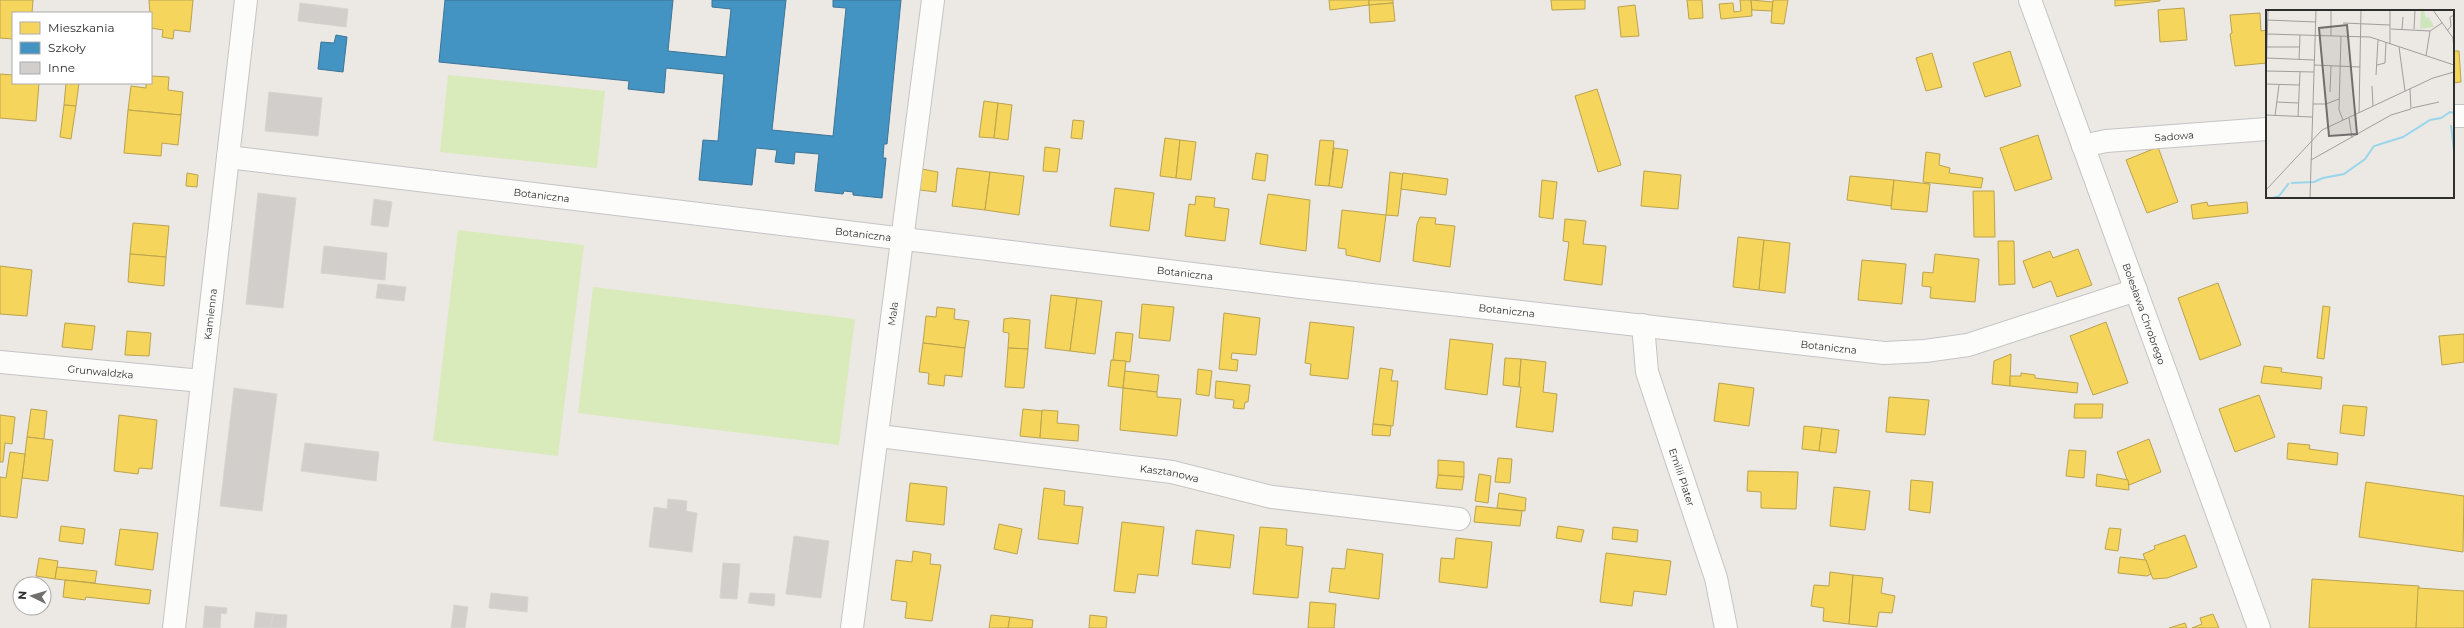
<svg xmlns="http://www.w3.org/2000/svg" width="2464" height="628" font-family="Montserrat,sans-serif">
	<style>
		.pitch { fill: #d9eabb }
		.homes { fill: #f6d55c; stroke: #baa34e }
		.schools { fill: #4393c3; stroke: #3d7596 }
		.building { fill: #d1cecb; stroke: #d7d4d0 }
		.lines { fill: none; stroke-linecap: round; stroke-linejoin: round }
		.minor-casing { stroke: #c5c4c5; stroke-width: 24 }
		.minor { stroke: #fcfcfb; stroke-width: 22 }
		.labels { text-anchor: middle; stroke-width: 4; stroke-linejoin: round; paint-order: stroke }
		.street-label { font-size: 10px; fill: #2e2e2e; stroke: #fff }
		.inset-river { fill: none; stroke: #99d6ec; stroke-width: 2 }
		.inset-road { fill: none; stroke: #a09e9b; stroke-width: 1 }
		.view { fill: #706f6e; fill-opacity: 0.15; stroke: #706f6e; stroke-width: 2 }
		.inset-edge { fill: none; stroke: #2e2e2e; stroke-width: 2 }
	</style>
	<rect width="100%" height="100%" fill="#ece8e4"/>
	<!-- pitch -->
	<g class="pitch">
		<path d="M448,75L605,91L597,168L440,152Z"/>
		<path d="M458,230L584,245L558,456L433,441Z"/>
		<path d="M593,287L855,319L839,445L578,413Z"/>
	</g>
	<!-- homes -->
	<g class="homes">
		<path d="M0,0H33L32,13H13V39L0,38Z"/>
		<path d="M149,0H193L190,32L174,30L173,39L162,37L163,30L151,28Z"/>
		<path d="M1329,0H1369V5L1330,10Z"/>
		<path d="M1369,0H1393V3L1369,5Z"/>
		<path d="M1551,0H1585V9L1552,10Z"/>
		<path d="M1687,0H1702L1703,18L1689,19Z"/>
		<path d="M1740,0H1751L1752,16L1721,19L1719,4L1733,3L1734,12L1741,11Z"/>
		<path d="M1751,0L1773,2L1772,11L1752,10Z"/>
		<path d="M1773,0H1788L1784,24L1771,23Z"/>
		<path d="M2115,0H2160V1L2115,6Z"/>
		<path d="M1393,3L1395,21L1370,23L1369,5Z"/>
		<path d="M1635,5L1639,36L1621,37L1618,7Z"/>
		<path d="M2184,8L2187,40L2160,42L2158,10Z"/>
		<path d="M2260,13L2261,31L2267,30V63L2235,66L2230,34L2232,33L2230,15Z"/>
		<path d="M2010,51L2021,86L1985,97L1973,63Z"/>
		<path d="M2453,51H2459L2461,82L2453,83Z"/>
		<path d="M1932,53L1942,87L1926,91L1916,58Z"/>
		<path d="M0,74L13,75V83H39L36,121L0,118Z"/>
		<path d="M151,76L169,77L168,90L183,92L181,115L128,110L131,86L146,88V83H151Z"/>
		<path d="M66,83H79L76,106L64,105Z"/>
		<path d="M1597,89L1621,165L1598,172L1575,96Z"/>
		<path d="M984,101L998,103L994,138L979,137Z"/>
		<path d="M998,103L1012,105L1008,140L994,138Z"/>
		<path d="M64,105L76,106L71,139L60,137Z"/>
		<path d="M128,110L181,115L178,145L162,143L161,156L124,153Z"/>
		<path d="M1073,120L1084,121L1082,139L1071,138Z"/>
		<path d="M2038,135L2052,179L2015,191L2000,148Z"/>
		<path d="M1165,138L1180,140L1176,178L1160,176Z"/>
		<path d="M1180,140L1196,142L1191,180L1176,178Z"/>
		<path d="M1320,140L1334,141L1329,186L1315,185Z"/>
		<path d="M1045,147L1060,149L1057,172L1043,171Z"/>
		<path d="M2158,147L2178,202L2147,213L2126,160Z"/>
		<path d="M1334,148L1348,150L1342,188L1329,186Z"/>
		<path d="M1926,152L1940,154L1939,165L1950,168L1949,173L1983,178L1981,188L1923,182Z"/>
		<path d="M1256,153L1268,155L1265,181L1252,179Z"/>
		<path d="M957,168L990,172L985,210L952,206Z"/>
		<path d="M922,169L938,172L936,192L920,190Z"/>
		<path d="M1644,171L1681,175L1678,209L1641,206Z"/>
		<path d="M990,172L1024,176L1019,215L985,210Z"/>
		<path d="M1390,172L1403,174L1398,216L1386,215Z"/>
		<path d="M187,173L198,175L197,187L186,186Z"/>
		<path d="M1403,173L1448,179L1446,195L1401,189Z"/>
		<path d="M1850,176L1894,180L1891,206L1847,200Z"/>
		<path d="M1542,180L1557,182L1553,219L1539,217Z"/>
		<path d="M1894,180L1930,184L1927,212L1891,209Z"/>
		<path d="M1115,188L1154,193L1149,231L1110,226Z"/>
		<path d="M1973,191H1994L1995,237H1974Z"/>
		<path d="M1268,194L1310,200L1306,251L1260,244Z"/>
		<path d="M1196,196L1215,198L1214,207L1229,209L1225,241L1185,236L1189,204L1195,205Z"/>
		<path d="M2207,202L2208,206L2247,202L2248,213L2193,219L2191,205Z"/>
		<path d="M1342,210L1386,215L1380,262L1346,255V249L1338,248Z"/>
		<path d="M1420,217L1436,218L1435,224L1455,226L1450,267L1413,261L1417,224Z"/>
		<path d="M1565,219L1586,221L1583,244L1606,246L1602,285L1564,280L1569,242L1563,241Z"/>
		<path d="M133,223L169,226L166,257L130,254Z"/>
		<path d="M1738,237L1764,240L1759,290L1733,287Z"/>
		<path d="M1764,240L1790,243L1785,293L1759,290Z"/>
		<path d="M1998,241H2014L2015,284L1999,285Z"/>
		<path d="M2078,249L2092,285L2057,297L2051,281L2033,288L2023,261L2050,251L2053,258Z"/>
		<path d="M130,254L166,257L164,286L128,282Z"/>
		<path d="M1935,254L1979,259L1975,302L1930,298L1931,287L1922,286L1923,272L1933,273Z"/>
		<path d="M1862,260L1906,264L1902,304L1858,300Z"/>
		<path d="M0,266L32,270L27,316L0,314Z"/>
		<path d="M2218,283L2241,345L2200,360L2178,298Z"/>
		<path d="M1051,295L1077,298L1070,351L1045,348Z"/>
		<path d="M1077,298L1102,301L1095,354L1070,351Z"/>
		<path d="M1142,304L1174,307L1170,341L1139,338Z"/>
		<path d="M2323,306L2330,307L2324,359L2317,358Z"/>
		<path d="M937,307L955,309L954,319L969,321L965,348L923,343L926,316L936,317Z"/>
		<path d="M1224,313L1260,318L1256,355L1232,353L1231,359L1238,360L1237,371L1219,369Z"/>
		<path d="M1011,318L1030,320L1028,349L1008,348L1009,333L1003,332L1004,319Z"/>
		<path d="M1310,322L1354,327L1348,379L1310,375L1311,364L1305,363Z"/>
		<path d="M2106,322L2128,383L2093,395L2070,336Z"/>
		<path d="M65,323L95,326L92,350L62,347Z"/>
		<path d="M127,331L151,333L149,356L125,355Z"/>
		<path d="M1116,332L1133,334L1130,362L1113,360Z"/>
		<path d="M2464,334V362L2442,365L2439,336Z"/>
		<path d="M1450,339L1493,344L1487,395L1445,389Z"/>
		<path d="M923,343L965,348L962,377L945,375L944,386L928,384L929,373L919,372Z"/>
		<path d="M1008,348L1028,349L1024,388L1005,387Z"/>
		<path d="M2011,354L2010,386L1992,384L1994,361Z"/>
		<path d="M1505,358L1521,359L1519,387L1503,385Z"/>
		<path d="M1521,359L1546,362L1543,392L1557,394L1553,432L1516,427L1521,387H1519Z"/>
		<path d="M1111,360L1126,361L1123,388L1108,386Z"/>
		<path d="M2264,366L2282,368L2281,372L2322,377L2321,389L2261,383Z"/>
		<path d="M1380,368L1393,370L1391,381H1398L1393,426L1373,424Z"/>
		<path d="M1198,369L1212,371L1209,396L1196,394Z"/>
		<path d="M1125,371L1159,375L1157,392L1123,388Z"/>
		<path d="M2021,373L2035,375V378L2078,383L2077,393L2010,386V376H2021Z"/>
		<path d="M1216,381L1250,385L1248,402H1245L1244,409L1233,408L1234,400L1215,398Z"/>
		<path d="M1719,383L1754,388L1749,426L1714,421Z"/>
		<path d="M1123,388L1157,392V397L1181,399L1177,436L1120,430Z"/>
		<path d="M2259,395L2275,437L2235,452L2219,409Z"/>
		<path d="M1889,397L1929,400L1925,435L1886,432Z"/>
		<path d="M2075,404H2103L2102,418H2074Z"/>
		<path d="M2343,405L2367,407L2364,436L2340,433Z"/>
		<path d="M31,409L47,411L44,439L27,437Z"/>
		<path d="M1023,409L1042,411L1040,438L1020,436Z"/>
		<path d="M1042,410L1058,411L1057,423L1079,425L1078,441L1040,438Z"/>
		<path d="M0,415L15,417L12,444L5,443L3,462H0Z"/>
		<path d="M119,415L157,420L152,469L139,468L138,474L114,471Z"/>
		<path d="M1373,424L1391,426L1390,436L1372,435Z"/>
		<path d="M1804,426L1822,428L1819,451L1802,449Z"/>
		<path d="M1822,428L1839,430L1836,453L1819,451Z"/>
		<path d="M27,437L53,440L48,481L22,478Z"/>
		<path d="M2149,439L2161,472L2129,485L2117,452Z"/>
		<path d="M2288,443L2310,445L2309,449L2338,453L2337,465L2287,459Z"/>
		<path d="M2069,450L2086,451L2084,478L2066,476Z"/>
		<path d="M10,452L25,454L17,518L0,516V477L6,478Z"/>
		<path d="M1498,458L1512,459L1510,483L1495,482Z"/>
		<path d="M1438,460L1464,462V477L1438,475Z"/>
		<path d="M1748,471L1798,472L1796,509L1761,508V492L1747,491Z"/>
		<path d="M1479,474L1491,476L1488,503L1475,501Z"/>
		<path d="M2097,474L2128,480L2129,490L2096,486Z"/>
		<path d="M1438,475L1464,477L1462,490L1436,488Z"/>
		<path d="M1911,480L1933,482L1930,513L1909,510Z"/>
		<path d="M2366,482L2464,496L2463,552L2359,537Z"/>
		<path d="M910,483L947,487L944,525L906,521Z"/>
		<path d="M1834,487L1870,491L1865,530L1830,526Z"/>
		<path d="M1044,488L1065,491L1064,505L1083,507L1078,544L1038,539Z"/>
		<path d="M1499,493L1526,498L1525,511L1497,508Z"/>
		<path d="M1476,506L1522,511L1520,526L1474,522Z"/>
		<path d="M1122,522L1164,527L1158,576L1138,574L1135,593L1114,591Z"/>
		<path d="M999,524L1022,529L1017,554L994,549Z"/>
		<path d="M61,526L85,529L83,544L59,541Z"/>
		<path d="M1558,526L1584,530L1581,542L1556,538Z"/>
		<path d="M1260,527L1287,529L1286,545L1303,547L1298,598L1253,594Z"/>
		<path d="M1613,527L1638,530L1637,542L1612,539Z"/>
		<path d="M2109,528L2121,529L2118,551L2105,549Z"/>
		<path d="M120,529L158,533L153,570L115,565Z"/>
		<path d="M1196,530L1234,535L1230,568L1192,564Z"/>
		<path d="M2185,535L2197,567L2167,578L2153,579L2143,554L2155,549L2154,546Z"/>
		<path d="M1456,538L1492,542L1487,588L1439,582L1441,558L1454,559Z"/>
		<path d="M1347,549L1383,554L1379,599L1329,592L1332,568L1345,569Z"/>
		<path d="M913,551L931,554L930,564L941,565L932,621L905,618L907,602L891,600L896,560L912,562Z"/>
		<path d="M1606,553L1671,561L1666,595L1634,591L1632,606L1600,602Z"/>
		<path d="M2120,557L2146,560L2151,574L2147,576L2118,573Z"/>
		<path d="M39,558L58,561L55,579L36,576Z"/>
		<path d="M57,567L97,571L95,583L55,579Z"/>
		<path d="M1830,572L1853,575L1849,624L1823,621L1824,608L1811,606L1814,585L1829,586Z"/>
		<path d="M1853,575L1883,578L1881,593L1895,596L1892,613L1879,612L1877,627L1849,624Z"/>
		<path d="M2312,579L2419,586L2416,628H2309Z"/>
		<path d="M65,580L151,590L149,604L86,597L85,600L63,597Z"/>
		<path d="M2418,588L2464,591V628H2416Z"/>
		<path d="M1310,602L1336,604L1334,628H1308Z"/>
		<path d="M2213,614L2219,628H2192L2202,624L2200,618Z"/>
		<path d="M991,615L1010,617L1008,628H989Z"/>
		<path d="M1090,615L1107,617L1106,628H1089Z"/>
		<path d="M1010,617L1033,620L1032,628H1008Z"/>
		<path d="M2185,623L2187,628H2169Z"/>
	</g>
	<!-- schools -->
	<g class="schools">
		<path d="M445,0H673L668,51L726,57L731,9L712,7V0H786L772,130L833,136L846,8L833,7V0H901L887,144H884L883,158H886L882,198L853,195V192L844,191L843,194L815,191L819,154L795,152L794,164L775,162L777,150L756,148L752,185L699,180L703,140L718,141L724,74L666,68L664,93L628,89L629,81L439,62Z"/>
		<path d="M336,35L347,37L343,72L318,69L321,42L334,43Z"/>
	</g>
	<!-- building -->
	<g class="building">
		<path d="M300,3L348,9L346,27L298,21Z"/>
		<path d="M269,92L322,98L318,136L265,131Z"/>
		<path d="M258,193L296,198L283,308L246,304Z"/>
		<path d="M374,199L392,202L388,227L371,225Z"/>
		<path d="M324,246L387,253L385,280L321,273Z"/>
		<path d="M378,284L406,287L404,301L376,298Z"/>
		<path d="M234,388L277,394L262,511L220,506Z"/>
		<path d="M305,443L379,452L376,481L301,471Z"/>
		<path d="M668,499L687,501L686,511L697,513L692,552L649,547L654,507L667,509Z"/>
		<path d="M794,536L829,541L821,598L786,594Z"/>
		<path d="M723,563L740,564L737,599L720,598Z"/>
		<path d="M491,593L528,597L527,612L489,608Z"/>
		<path d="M750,593L775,594L774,606L748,603Z"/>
		<path d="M454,605L468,607L465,628H451Z"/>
		<path d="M205,606L227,608L226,614L221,613L220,628H203Z"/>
		<path d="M256,612L273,614L271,628H254Z"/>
		<path d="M273,614L287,615L286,628H271Z"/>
	</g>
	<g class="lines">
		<!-- minor casing -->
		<g class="minor-casing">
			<g id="minor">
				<path id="s1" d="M2030,0L2259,628"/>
				<path d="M2453,116H2464"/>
				<path id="s2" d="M2083,146L2106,141L2267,129"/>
				<path id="s3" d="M228,157L1301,287L1884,353L1925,351L1968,345L2136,290"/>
				<path id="s4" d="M1643,325L1647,372L1716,578L1726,628"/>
				<path id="s5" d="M0,362L202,381"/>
				<path id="s6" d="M879,436L1172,472L1272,497L1459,519"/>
				<path id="s7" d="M174,628L246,0"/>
				<path id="s8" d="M852,628L933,0"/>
			</g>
		</g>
		<!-- minor -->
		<use href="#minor" class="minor"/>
	</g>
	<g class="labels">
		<!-- street labels -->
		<g class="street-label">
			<text dy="4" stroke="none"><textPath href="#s2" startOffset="92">Sadowa</textPath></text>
			<text dy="4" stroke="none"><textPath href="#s3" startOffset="316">Botaniczna</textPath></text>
			<text dy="4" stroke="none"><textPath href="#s3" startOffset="640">Botaniczna</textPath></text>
			<text dy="4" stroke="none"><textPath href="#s3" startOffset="964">Botaniczna</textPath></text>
			<text dy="4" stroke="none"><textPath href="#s3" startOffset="1288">Botaniczna</textPath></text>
			<text dy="4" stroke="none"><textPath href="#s7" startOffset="316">Kamienna</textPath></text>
			<text dy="4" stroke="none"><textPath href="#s8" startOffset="317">Mała</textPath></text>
			<text dy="4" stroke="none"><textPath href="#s1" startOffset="334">Bolesława Chrobrego</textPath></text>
			<text dy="4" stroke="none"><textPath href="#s3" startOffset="1612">Botaniczna</textPath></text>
			<text dy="4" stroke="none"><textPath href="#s5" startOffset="101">Grunwaldzka</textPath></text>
			<text dy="4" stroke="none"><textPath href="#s6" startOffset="293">Kasztanowa</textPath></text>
			<text dy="4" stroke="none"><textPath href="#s4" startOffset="158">Emilii Plater</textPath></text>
		</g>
	</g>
	<!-- overview -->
	<g transform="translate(2266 10)">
		<rect width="188" height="188" fill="#ece8e4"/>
		<path d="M155,0H158L160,8L163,7L168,17L154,19Z" fill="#cee6be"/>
		<path class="inset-river" d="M185,115L188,141M25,173L48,172L57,168L78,164L99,149L108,136L137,127L164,110L175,108L184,102L188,103M7,188L13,186L23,173"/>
		<path class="inset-road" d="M167,0L187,28L188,40M0,10L50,12M77,13L124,15V34M124,15V1M125,19L164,21M136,19L137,7M148,19L149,0M181,21L185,16L184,7L188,5M1,24L104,27L188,55M65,26V0M75,26L73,100L77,110M1,37H34M133,37L139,81M160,46L164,21L176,13M1,48L48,50M33,50L34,25M48,55L94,57M111,55L119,53L120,32M0,61L48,62M110,65L112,30M0,68L2,0M0,74L33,75M106,76L107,96M64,82L65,56M11,92L32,93M47,94H60L73,89M146,98L173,92M93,103L95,0M0,105L46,107M9,106L13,75M32,107L34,62M83,108L86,128M45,150L125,105L145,99L144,79M0,180L56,120L167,68L188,62M44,188L50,0"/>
		<path class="view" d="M81,15L91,124L63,126L53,18Z"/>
		<rect width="188" height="188" class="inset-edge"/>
	</g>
	<!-- legend -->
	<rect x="12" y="12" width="140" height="72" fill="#ffffff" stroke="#ababab"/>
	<rect x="20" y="22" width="20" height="12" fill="#f6d55c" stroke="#ababab"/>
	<text x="48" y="32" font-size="12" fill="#2e2e2e">Mieszkania</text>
	<rect x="20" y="42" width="20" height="12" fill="#4393c3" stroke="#ababab"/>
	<text x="48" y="52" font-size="12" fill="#2e2e2e">Szkoły</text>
	<rect x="20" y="62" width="20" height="12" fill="#d1cecb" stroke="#ababab"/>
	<text x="48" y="72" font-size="12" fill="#2e2e2e">Inne</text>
	<!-- north arrow -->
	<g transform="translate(32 596) rotate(275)"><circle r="19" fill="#ffffff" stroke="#ababab"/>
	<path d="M0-3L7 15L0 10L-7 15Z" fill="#706f6e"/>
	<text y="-6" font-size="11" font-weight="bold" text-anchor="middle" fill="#2e2e2e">N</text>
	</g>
</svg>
